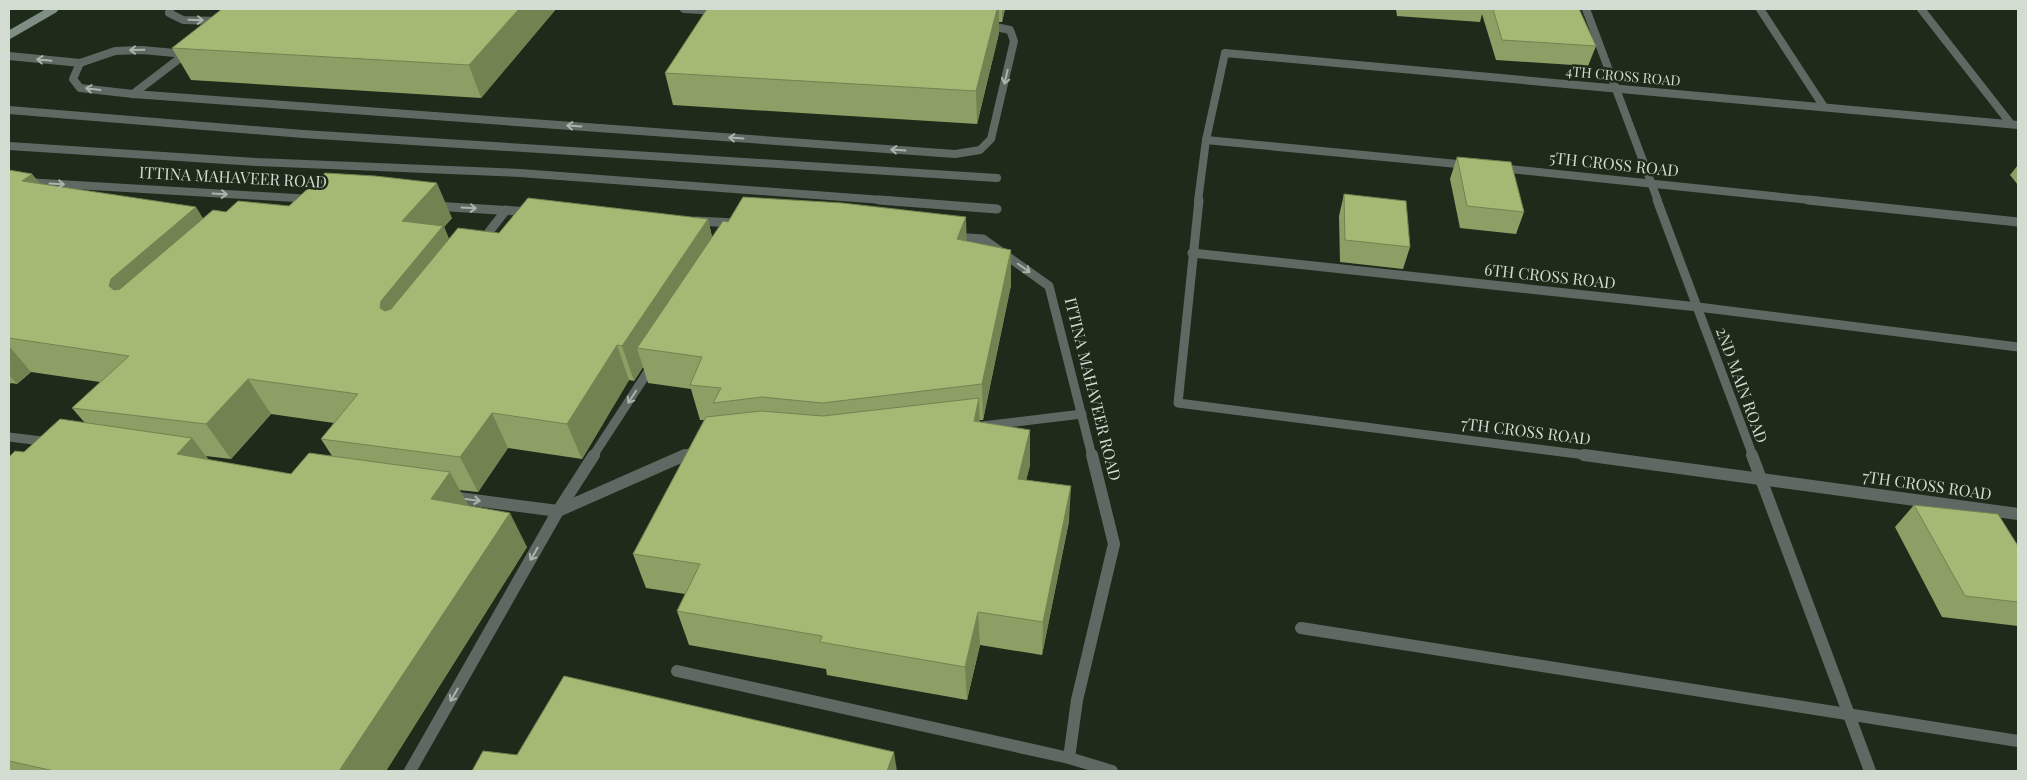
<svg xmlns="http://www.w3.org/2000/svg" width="2027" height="780" font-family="'Playfair Display',serif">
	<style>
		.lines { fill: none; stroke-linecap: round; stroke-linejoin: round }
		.lane-far1 { stroke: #5f6963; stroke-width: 8 }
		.lane { stroke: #5f6963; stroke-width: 9 }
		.street-far2 { stroke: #5f6963; stroke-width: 8 }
		.street-far1 { stroke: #5f6963; stroke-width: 9 }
		.street { stroke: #5f6963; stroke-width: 12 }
		.secondary { stroke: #7f8f85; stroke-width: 8 }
		.wall { fill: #8d9f64; fill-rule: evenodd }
		.shaded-wall { fill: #738251 }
		.building { fill: #a4b974; stroke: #738251 }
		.oneway { stroke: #aab4aa }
		.labels { text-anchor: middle; stroke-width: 5; stroke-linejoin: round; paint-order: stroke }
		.far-street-label { font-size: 14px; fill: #d3dcd1; stroke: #1e2b1b }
		.street-label { font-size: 16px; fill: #d3dcd1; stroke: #1e2b1b }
	</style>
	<rect width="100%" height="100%" fill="#1e2b1b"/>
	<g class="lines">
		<!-- lane-far1 -->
		<g class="lane-far1">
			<path d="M9,110L303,134L997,178"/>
			<path d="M9,146L257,162L520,173L896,201"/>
		</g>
		<!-- lane -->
		<path class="lane" d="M879,200L997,209"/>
		<!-- street-far2 -->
		<g class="street-far2">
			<path d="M170,9L169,13L183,20L220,21"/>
			<path d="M684,9L719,11"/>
			<path d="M1586,9L1658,201"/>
			<path d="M1760,9L1824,107"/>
			<path d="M1921,9L2011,124"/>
			<path d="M9,56L80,63L115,51L142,50L186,54"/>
			<path d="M80,63L73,79L80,88L133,94L955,154L980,150L991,139L1014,41L1010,30L986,25"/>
			<path d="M133,94L188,52"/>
			<path d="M1206,140L1468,165"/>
			<path d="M1500,168L1820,201"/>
			<path d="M9,181L312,199"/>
			<path d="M1198,201L1206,140L1225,53L2018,125"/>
		</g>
		<!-- street-far1 -->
		<g class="street-far1">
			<path d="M1199,200L1178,403L1593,456"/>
			<path d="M1657,200L1753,456"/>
			<path d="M1808,200L2018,222"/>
			<path d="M434,206L532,212"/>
			<path d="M696,221L734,223"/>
			<path d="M953,237L983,239L1049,286L1092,456"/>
			<path d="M482,241L506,210"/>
			<path d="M1192,253L1698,307L2018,347"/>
			<path d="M982,426L1082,414"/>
			<path d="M9,437L50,442"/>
			<path d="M593,456L653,364"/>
			<path d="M682,456L697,450"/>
		</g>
		<!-- street -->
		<g class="street">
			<path d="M1584,455L2018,514"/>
			<path d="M1752,455L1870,771"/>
			<path d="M451,497L558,511L685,455"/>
			<path d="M1301,628L2018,741"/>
			<path d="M677,671L1069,758L1112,771"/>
			<path d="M1069,758L1077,700L1114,544L1092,455"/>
			<path d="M410,771L558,511L594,455"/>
		</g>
		<!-- secondary -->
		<path class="secondary" d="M9,35L54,9"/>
	</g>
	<!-- wall -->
	<g class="wall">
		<path d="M222,9H556L481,98L191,80L172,48Z"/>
		<path d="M707,9H1005L1002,22H999V33L977,124L673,105L665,73Z"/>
		<path d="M1396,9H1579L1596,46L1588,66L1496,60L1482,14L1480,22L1397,16Z"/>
		<path d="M1457,157L1524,212L1516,234L1460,228L1450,179Z"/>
		<path d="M2018,165V185L2010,175Z"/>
		<path d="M9,170L32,174L40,184L203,219L226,212L289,206L452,218L444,227L449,239L499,233L708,219L712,237L967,241L1011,250V285L983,420H979L980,422L1030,465L1026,480L1069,521L1042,655L980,645L967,700L827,675L826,669L689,645L677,611L685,594L646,588L633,554L704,420H700L691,389L648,383L643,367L634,381L629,380L582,459L508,448L478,492L459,490L468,505L527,547L386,771H9V457L24,452L85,423L72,408L100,382L31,372L17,384L11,383L9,385ZM271,414L334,423L321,439L332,456L291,474L209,460L206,456L231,459Z"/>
		<path d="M1344,194L1410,247L1403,269L1340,262L1339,216Z"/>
		<path d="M1914,505L2018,546V626L1942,617L1895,527Z"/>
	</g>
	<!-- shaded-wall -->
	<g class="shaded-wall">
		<path d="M519,9H556L481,98L469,65Z"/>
		<path d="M997,9H999V33L977,124L976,91Z"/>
		<path d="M1002,9H1005L1002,22Z"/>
		<path d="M32,174L57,208L22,181Z"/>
		<path d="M437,183L452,218L444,227L458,260L399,336L380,308L381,301L402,221Z"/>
		<path d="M196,207L218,242L137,314L109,286L111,279Z"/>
		<path d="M966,217L967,251L957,239Z"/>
		<path d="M708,219L716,254L637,348L643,367L634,381L622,346Z"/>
		<path d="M1011,250V285L983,420L982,384Z"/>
		<path d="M617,345L629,380L582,459L567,424Z"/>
		<path d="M9,346L31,372L17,384L9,375Z"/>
		<path d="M248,379L271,414L231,459L206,424Z"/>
		<path d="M979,398L980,433L974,421Z"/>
		<path d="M492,413L508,448L478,492L460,457Z"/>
		<path d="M1030,430V465L1018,513V479Z"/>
		<path d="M192,438L219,473L177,454Z"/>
		<path d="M450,472L469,507L431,499Z"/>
		<path d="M1071,486L1069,521L1042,655L1043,622Z"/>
		<path d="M510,513L527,547L386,771H339Z"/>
		<path d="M978,612L980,645L967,700L965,667Z"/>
		<path d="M894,752L897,771H887Z"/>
	</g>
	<!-- building -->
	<g class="building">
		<path d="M222,9H519L469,65L172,48Z"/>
		<path d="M707,9H997L976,91L665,73Z"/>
		<path d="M1493,9H1579L1596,46L1502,40Z"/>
		<path d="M1457,157L1511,162L1524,212L1467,206Z"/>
		<path d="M9,170L32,174L22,181L196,207L111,279L109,286L114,290L120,289L213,210L226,212L238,201L289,206L325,173L375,176L437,183L402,221L443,226L381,301L380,308L385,311L391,309L458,228L499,233L528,198L708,219L622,346L617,345L567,424L492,413L460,457L321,439L358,394L248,379L206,424L72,408L129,356L9,338Z"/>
		<path d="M1344,194L1406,201L1410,247L1345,240Z"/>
		<path d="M743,197L842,203L966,217L957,239L1011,250L982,384L822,403L762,397L713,403L721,388L690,385L702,357L637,348L723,221L728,222Z"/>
		<path d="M979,398L974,421L1030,430L1018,479L1071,486L1043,622L978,612L965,667L820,642L822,636L677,611L700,564L633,554L706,417L761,411L823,416Z"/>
		<path d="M60,419L192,438L177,454L291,474L309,453L450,472L431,499L510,513L339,771H54L9,761V457L15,451L24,452Z"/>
		<path d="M1914,505L1998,514L2018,546V602L1965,596Z"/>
		<path d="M564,676L894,752L887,771H472L483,751L517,755Z"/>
	</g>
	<!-- one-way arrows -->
	<defs><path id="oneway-shaft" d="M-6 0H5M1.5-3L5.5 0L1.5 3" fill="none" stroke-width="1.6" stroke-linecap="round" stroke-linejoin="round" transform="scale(1.25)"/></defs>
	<g class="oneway">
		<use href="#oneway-shaft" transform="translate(196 20) rotate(2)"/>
		<use href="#oneway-shaft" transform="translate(137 50) rotate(179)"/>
		<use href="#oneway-shaft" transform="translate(44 60) rotate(-174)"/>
		<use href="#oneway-shaft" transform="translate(1006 77) rotate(103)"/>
		<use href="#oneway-shaft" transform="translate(93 89) rotate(-173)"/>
		<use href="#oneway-shaft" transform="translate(574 126) rotate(-176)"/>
		<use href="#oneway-shaft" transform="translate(736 138) rotate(-176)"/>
		<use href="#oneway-shaft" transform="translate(898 150) rotate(-176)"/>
		<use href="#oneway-shaft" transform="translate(57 184) rotate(3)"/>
		<use href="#oneway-shaft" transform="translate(220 194) rotate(3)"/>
		<use href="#oneway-shaft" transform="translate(469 208) rotate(3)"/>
		<use href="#oneway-shaft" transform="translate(1024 268) rotate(35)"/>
		<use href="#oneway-shaft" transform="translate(632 397) rotate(123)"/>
		<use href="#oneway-shaft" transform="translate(473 500) rotate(8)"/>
		<use href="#oneway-shaft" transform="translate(534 554) rotate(120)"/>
		<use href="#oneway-shaft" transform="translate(454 695) rotate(120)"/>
	</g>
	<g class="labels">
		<!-- far-street labels -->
		<g class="far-street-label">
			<text transform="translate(1623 76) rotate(5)" y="5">4TH CROSS ROAD</text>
		</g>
		<!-- street labels -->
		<g class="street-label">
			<text transform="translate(1614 164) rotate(6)" y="6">5TH CROSS ROAD</text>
			<text transform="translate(233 177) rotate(3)" y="6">ITTINA MAHAVEER ROAD</text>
			<text transform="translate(1550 276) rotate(6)" y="6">6TH CROSS ROAD</text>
			<text transform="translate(1742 385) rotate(70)" y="6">2ND MAIN ROAD</text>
			<text transform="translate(1093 389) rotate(76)" y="6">ITTINA MAHAVEER ROAD</text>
			<text transform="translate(1526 431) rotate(7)" y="6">7TH CROSS ROAD</text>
			<text transform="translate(1927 485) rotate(8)" y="6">7TH CROSS ROAD</text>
		</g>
	</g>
	<!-- border -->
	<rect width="2027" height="780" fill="none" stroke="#d3dcd1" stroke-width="20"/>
</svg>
